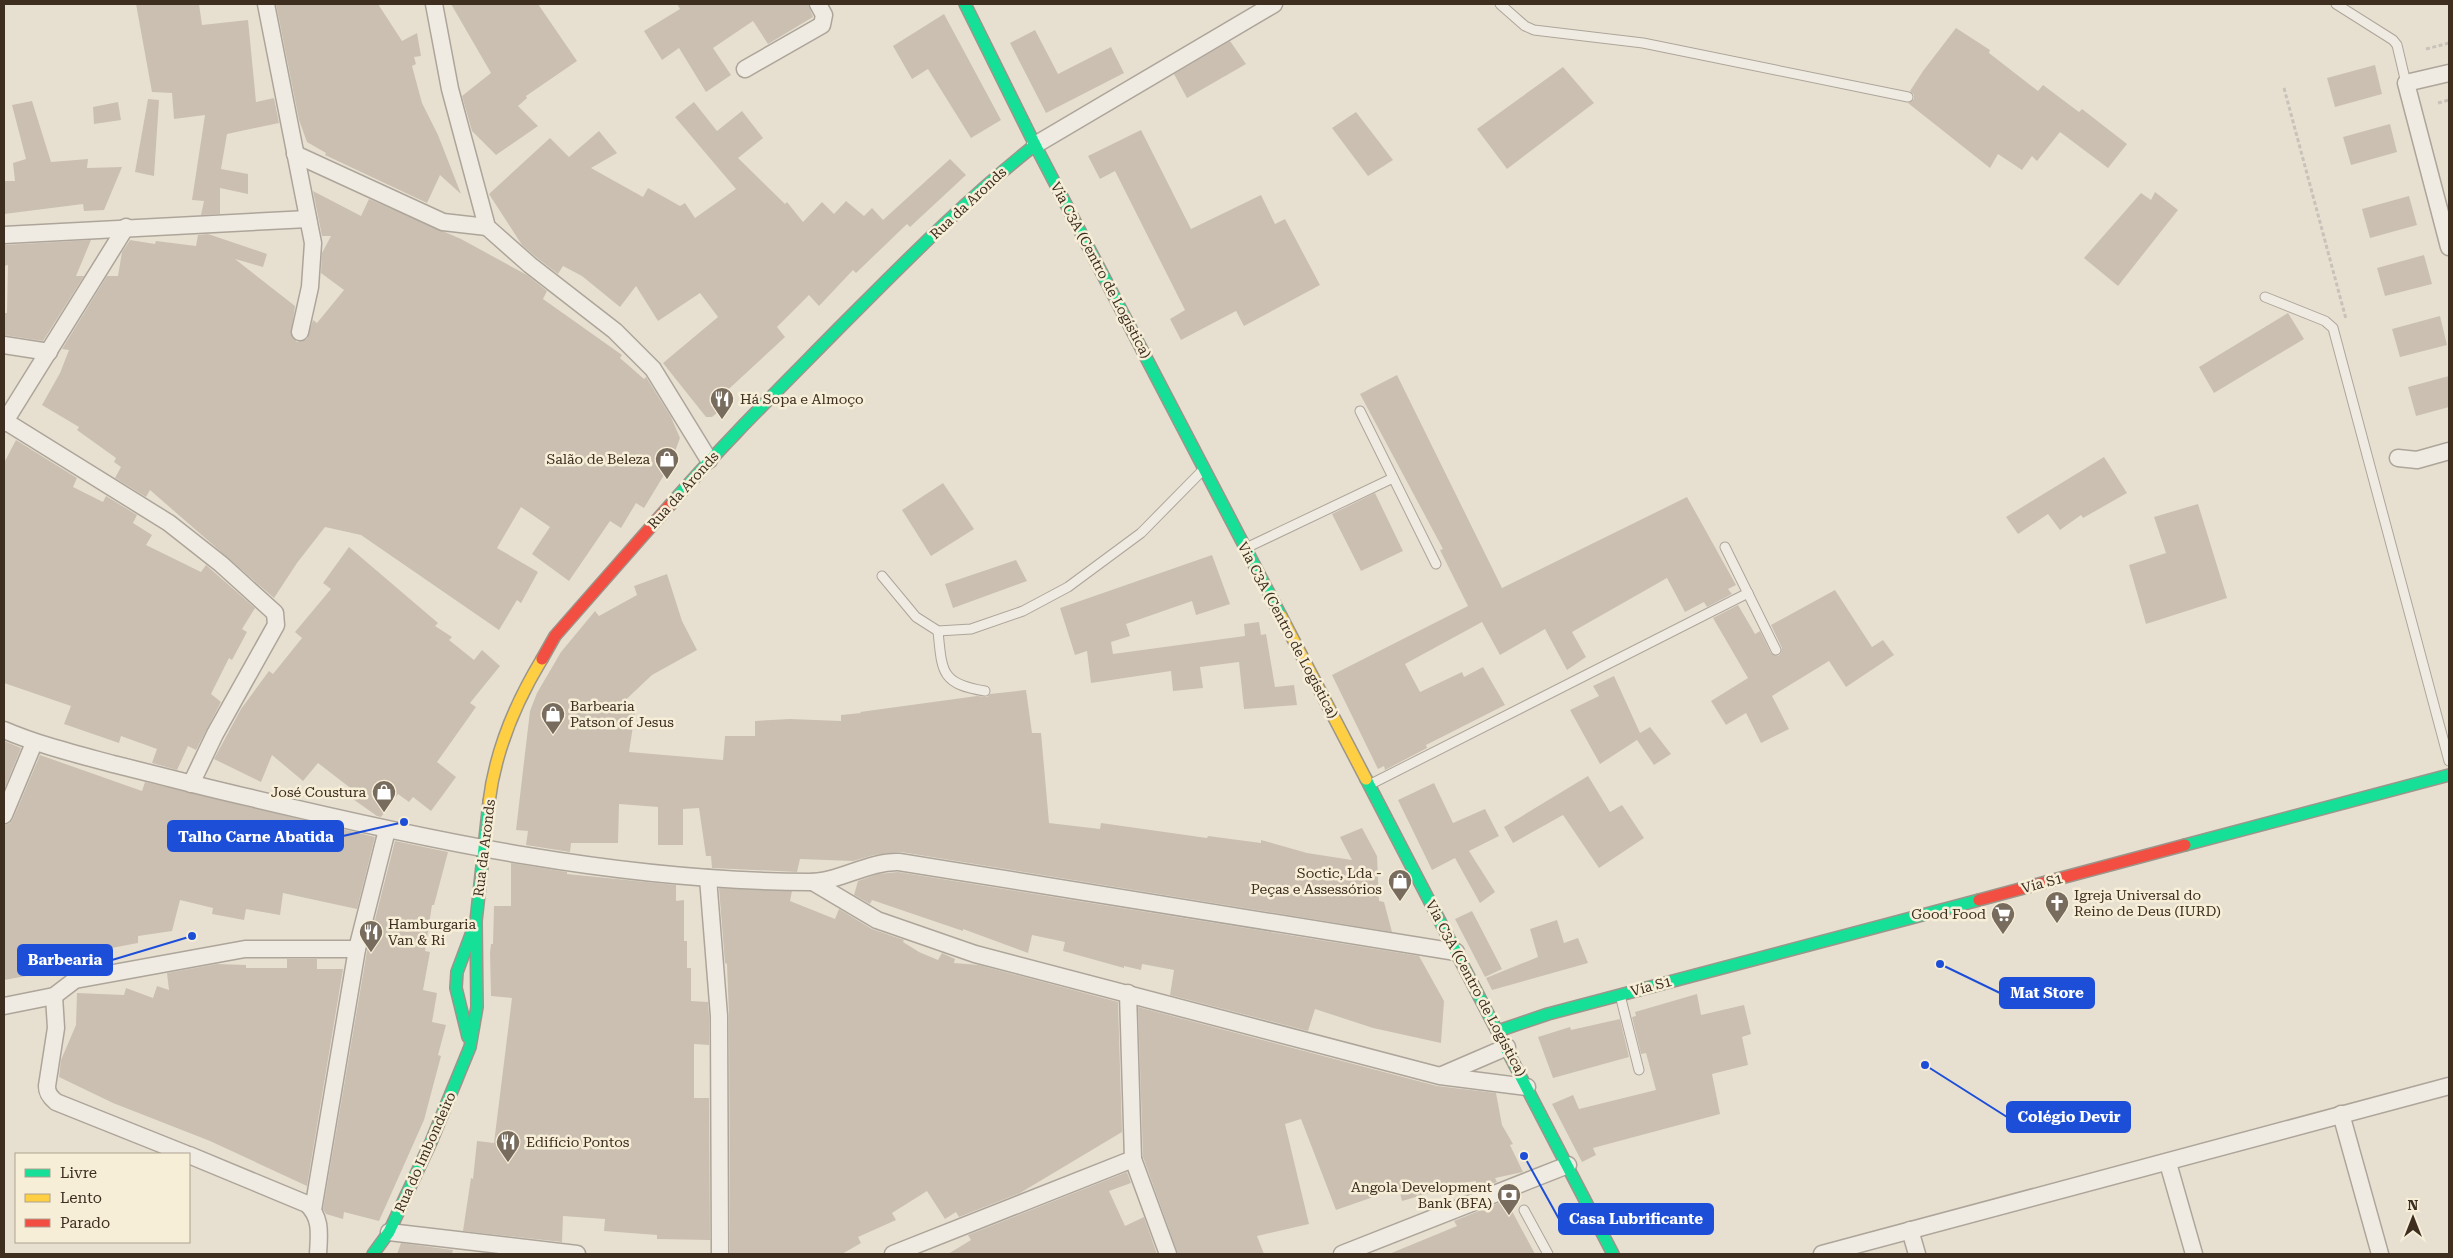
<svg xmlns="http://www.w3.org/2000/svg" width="2453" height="1258" font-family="'Roboto Serif',serif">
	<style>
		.building { fill: #cbbfb2 }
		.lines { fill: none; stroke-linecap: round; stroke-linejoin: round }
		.lane-casing { stroke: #ada599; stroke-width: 11 }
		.street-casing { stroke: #ada599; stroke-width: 19 }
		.fast-casing { stroke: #9c958a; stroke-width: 14 }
		.slow-casing { stroke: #9c958a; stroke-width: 14 }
		.jam-casing { stroke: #9c958a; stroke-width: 14 }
		.path { stroke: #c8c2b9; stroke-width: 3; stroke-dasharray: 4 2.5; stroke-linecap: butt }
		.lane { stroke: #efebe3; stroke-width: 9 }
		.street { stroke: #efebe3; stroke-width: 16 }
		.fast { stroke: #16e098; stroke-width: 11 }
		.slow { stroke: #ffcf43; stroke-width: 11 }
		.jam { stroke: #f24e42; stroke-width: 11 }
		.labels { text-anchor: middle; stroke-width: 5; stroke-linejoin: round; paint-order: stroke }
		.street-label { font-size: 14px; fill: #3d2e20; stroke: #f7eed8 }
		.poi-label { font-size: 14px; fill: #3d2e20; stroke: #f7eed8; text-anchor: start }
		.leader { fill: none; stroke: #1d4ed8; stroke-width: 2 }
		.callout-dot { fill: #1d4ed8; stroke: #f7eed8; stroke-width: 2 }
		.callout { fill: #1d4ed8; stroke: #1d4ed8; stroke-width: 2 }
		.callout-label { font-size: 15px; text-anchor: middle; font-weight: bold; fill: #fff }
	</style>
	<rect width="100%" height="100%" fill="#e7e0d1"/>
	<!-- building -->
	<g class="building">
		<path d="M136,4H199L202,25L248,20L256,102L274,98L279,123L227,134L221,169L248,174V194L220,188V214L201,215L204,201L192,200L205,115L174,119L172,93L152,92Z"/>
		<path d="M276,4H378L402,41L417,33L421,56L414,57L416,64L412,66L422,103L438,135L461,194L440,175L427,203L325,155L326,153L307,142L299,120Z"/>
		<path d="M451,4H538L577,61L526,96L527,98L518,106L538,126L496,155L472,131L462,96L491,73Z"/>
		<path d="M677,4H808L813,17L768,44L753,21L713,48L731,75L706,92L679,48L662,60L644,31L680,9Z"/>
		<path d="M944,14L1001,120L971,138L928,69L912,79L893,46Z"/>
		<path d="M1956,28L1990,50L1989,53L2038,91L2043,85L2079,112L2082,109L2127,144L2108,168L2060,132L2037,161L2032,156L2022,170L1998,154L1990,168L1908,103L1914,99V95L1910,91L1923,71Z"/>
		<path d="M1035,30L1058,74L1111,47L1124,73L1046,113L1010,43Z"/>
		<path d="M1230,41L1246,64L1187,98L1174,74Z"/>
		<path d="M2375,65L2382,94L2335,107L2327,78Z"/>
		<path d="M1563,67L1594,103L1507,169L1477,129Z"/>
		<path d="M148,99L159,100L154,176L135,172Z"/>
		<path d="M32,101L51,162L88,159L87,168L122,167L104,210L84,211L83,204L4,214V181H15L13,163L26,159L12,105Z"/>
		<path d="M118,102L121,120L94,124L93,107Z"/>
		<path d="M694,102L717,131L742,111L763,138L738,158L785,204L787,202L803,222L822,202L834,214L846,201L864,216L872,208L883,220L950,159L966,175L910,227L907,224L856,273L853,270L819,306L809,295L777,327L785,337L718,399L724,407L712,417H706L663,363L718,317L700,293L658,321L636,286L620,307L582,276L563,266L558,274L536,257L522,245L489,194L550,138L569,157L599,131L617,153L591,168L643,197L648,188L680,206L685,203L695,218L736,189L675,117Z"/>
		<path d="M1356,112L1393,160L1368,176L1332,128Z"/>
		<path d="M2390,124L2397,152L2351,165L2343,137Z"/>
		<path d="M1141,130L1191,229L1261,195L1275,224L1285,219L1320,285L1244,326L1236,311L1181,340L1170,319L1185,310L1115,171L1100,179L1088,156Z"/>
		<path d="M313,191L361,216L369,199L461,239L527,275L547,291L543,299L622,355L620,358L644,379L646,377L671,417L680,438L670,465L644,508L636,503L621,528L610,521L569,581L532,554L550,527L521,507L497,548L538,572L521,603L517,600L499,630L361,535L325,527L297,563L274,598L150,490L146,497L115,478L121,467L114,462L116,458L77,430L79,427L42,405L60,373L69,350L62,349L107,276H118L122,252L130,240L155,244L156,241L196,246L198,235L208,234L267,254L263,267L235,259L295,306L291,335L297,342L307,339L313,320L317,323L344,290L321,273L322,253L331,236H322Z"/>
		<path d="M2155,192L2178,210L2118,286L2084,258L2141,193L2151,200Z"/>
		<path d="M2409,196L2417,225L2370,238L2362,209Z"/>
		<path d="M91,240L76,276H84L43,341L4,335V313H7L8,265L4,266V245Z"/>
		<path d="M2424,255L2432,284L2385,296L2377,268Z"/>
		<path d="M2288,313L2304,339L2214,393L2199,367Z"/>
		<path d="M2440,316L2447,345L2400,357L2392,329Z"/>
		<path d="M1397,375L1502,588L1687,497L1736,585L1728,589L1732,594L1707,607L1704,602L1685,612L1667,578L1572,632L1586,657L1567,670L1545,629L1500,655L1482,622L1405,664L1420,692L1462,672L1464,677L1483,667L1505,705L1426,745L1427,748L1385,770L1384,766L1378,769L1332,675L1468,606L1440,550L1443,549L1360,394Z"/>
		<path d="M2449,376V407L2416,416L2408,387Z"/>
		<path d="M16,440L77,478L73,487L103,502L106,496L137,515L133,523L152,535L146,545L201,572L206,565L255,608L242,629L247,632L232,660L229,658L211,694L221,702L196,750L188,746L177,770L152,763L157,749L121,736L119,743L64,724L71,706L4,683V463Z"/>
		<path d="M2104,457L2127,493L2083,518L2081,515L2060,530L2048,514L2018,534L2006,517Z"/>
		<path d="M943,483L974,529L931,556L902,510Z"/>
		<path d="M1375,493L1403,551L1361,571L1332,514Z"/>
		<path d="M2198,504L2227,598L2146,624L2129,565L2166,553L2154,517Z"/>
		<path d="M349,547L438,623L435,626L452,637L449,640L474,660L482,650L500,666L470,703L476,707L437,762L456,777L431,811L413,797L409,802L398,794L381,817L377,816L350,797L353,790L318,763L303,781L272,755L261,782L214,759L241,709L269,671L273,674L302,638L295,632L331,589L323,583Z"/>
		<path d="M1212,555L1230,604L1196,615L1192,601L1126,624L1130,636L1111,642L1113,654L1245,636L1244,624L1259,622L1261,635L1266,634L1275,687L1294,685L1297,705L1244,709L1239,662L1200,667L1203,688L1173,691L1171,671L1091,683L1087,651L1075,655L1060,608Z"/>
		<path d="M1016,560L1027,581L953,608L945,584Z"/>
		<path d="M667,574L682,621L697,650L652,675L617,708L635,713L629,752L723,760L725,736H755V721L790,719L841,721V715L861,713L860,712L977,696L987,697L990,694L1026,690L1032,733H1041L1049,823L1100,829L1101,823L1207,838L1208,836L1261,843V840L1307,853L1352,860L1340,837L1362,828L1377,856L1379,901L1384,902L1392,932L901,852L874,855L853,861L800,859L797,872L712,868L711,856H706L699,808L683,809V845H658V807L619,804L618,843H571L570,852L526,845L528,831L516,830L530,711L537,693L561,652L595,611L599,616L637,595L634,586Z"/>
		<path d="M1835,590L1872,647L1883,640L1894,655L1846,687L1829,661L1772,696L1789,729L1761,743L1746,713L1726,725L1711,701L1748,678L1713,618L1738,605L1755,634L1760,631L1771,653L1778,656L1781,653L1782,648L1771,625Z"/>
		<path d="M1614,676L1640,733L1650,727L1671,754L1654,765L1637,740L1600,764L1570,710L1599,696L1593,686Z"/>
		<path d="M4,741L21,748L4,790Z"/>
		<path d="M40,755L142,791L145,782L375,837L357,909L283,893L280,915L246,909L244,920L212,914L213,908L180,900L172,931L138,936V943L69,956L71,968L4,980V825L10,823L13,819Z"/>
		<path d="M1588,776L1610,812L1622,805L1644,838L1599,868L1563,815L1513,843L1504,827Z"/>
		<path d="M1434,783L1453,823L1485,809L1499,836L1469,851L1495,892L1480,903L1455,858L1432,870L1398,800Z"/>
		<path d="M395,841L448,852L434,905H432L425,951L430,952L423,990L437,993L432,1022L446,1025L438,1055L441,1056L424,1120L379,1221L344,1212L343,1219L326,1214L323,1209L367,951Z"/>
		<path d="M511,863L567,872V874L676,885V901L684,900V941H687V968H691V1001L708,1002L709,1016V1045L694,1044V1098H709L710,1240L657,1239V1235L604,1231L605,1219L563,1216L562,1242L463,1231L471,1178L473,1179L477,1141L494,1143L512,998L491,996L490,953L491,944H493L494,906H511Z"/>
		<path d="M898,872L1419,956L1444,1001L1441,1043L1373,1028L1315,1009L1308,1031L1170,995L1174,970L1142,964L1141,970L1124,966V968L1063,951L1065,942L1032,935L1028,953L963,929V931L872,900L870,904L854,895L858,881L878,874Z"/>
		<path d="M719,888L792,891L790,901L835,919L839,909L872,929L904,940L903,942L919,952L938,960L942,953L955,959L954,963L979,965L1118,1002L1122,1132L1020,1193L959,1217L956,1212L945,1219L927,1191L892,1213L896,1220L858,1237L861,1243L842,1254H730L729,1016L727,964L725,963Z"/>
		<path d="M1472,911L1502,969L1485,977L1455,919Z"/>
		<path d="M1557,920L1564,943L1578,938L1588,963L1492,990L1486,978L1538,957L1530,929Z"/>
		<path d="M287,959H317V969H343L307,1186L210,1141L113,1103L59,1077L61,1060L76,1025L77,993L124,995L126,988L153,998L157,986L169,990L167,973L217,964L246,965V968H287Z"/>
		<path d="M1697,994L1701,1015L1744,1005L1751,1034L1742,1037L1748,1065L1712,1074L1720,1114L1593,1148L1596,1155L1582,1162L1552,1104L1573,1095L1579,1109L1656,1090L1646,1053L1641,1054L1632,1017L1636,1016L1635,1012Z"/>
		<path d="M1138,1007L1437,1086L1496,1093L1502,1125L1513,1144L1510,1145L1523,1172L1495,1178L1497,1182L1477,1190L1476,1181L1439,1186L1440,1190L1402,1201L1399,1188L1336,1210L1301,1119L1285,1124L1309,1224L1257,1236L1264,1254H1178L1143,1157Z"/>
		<path d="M1620,1019L1629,1057L1553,1078L1538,1037L1570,1027L1571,1030Z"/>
		<path d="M1127,1172L1131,1183L1109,1191L1125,1226L1144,1217L1157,1254H948L971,1240L968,1235Z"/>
		<path d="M1506,1200L1535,1254H1389L1457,1226L1454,1221Z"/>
		<path d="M401,1243L453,1250L452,1254H397Z"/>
	</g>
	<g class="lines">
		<!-- lane casing -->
		<g class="lane-casing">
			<g id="lane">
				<path d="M1500,4L1525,26L1534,30L1643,43L1908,97"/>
				<path d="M2336,4L2393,40L2397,45L2406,83"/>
				<path d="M2265,297L2325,321L2333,328L2449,761"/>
				<path d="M1360,411L1436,564"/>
				<path d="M1725,547L1776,650"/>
				<path d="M1246,548L1393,478"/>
				<path d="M882,576L916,617L938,631L971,629L1023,611L1068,587L1141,533L1204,469"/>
				<path d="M938,631C942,672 941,684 985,691"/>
				<path d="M1371,784L1748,593"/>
				<path d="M1620,995L1639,1070"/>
				<path d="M1524,1210L1548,1254"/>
			</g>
		</g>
		<!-- street casing -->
		<g class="street-casing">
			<g id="street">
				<path d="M266,4L313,243L310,287L300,332"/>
				<path d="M434,4L450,89L487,227L530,265L615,331L653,369L709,460"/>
				<path d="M745,69L822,25L824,15L818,4"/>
				<path d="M2449,73L2406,83L2449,247"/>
				<path d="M1035,145L1274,4"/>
				<path d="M295,154L443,222L487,227"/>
				<path d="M4,235L308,219"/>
				<path d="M4,345L49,352"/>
				<path d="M5,421L169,523L221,564L275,613L276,625L215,734L191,784"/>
				<path d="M4,423L126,227"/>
				<path d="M2398,458L2417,460L2449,451"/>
				<path d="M4,730C39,745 76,754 113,764C158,775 202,787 247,797C432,841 618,881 810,882C839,882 868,861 899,862L1456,952"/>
				<path d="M4,815L34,743"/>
				<path d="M708,878L719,1016L720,1254"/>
				<path d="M813,882L877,920L975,954L1440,1076L1527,1087"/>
				<path d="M54,996L56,1028L47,1086C47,1093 50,1097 56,1102L186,1154"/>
				<path d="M4,1006L54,996L75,980L245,949H357"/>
				<path d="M1442,1075L1507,1047"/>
				<path d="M2341,1114L2380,1254"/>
				<path d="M189,1155L307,1204C322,1218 319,1235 318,1254"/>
				<path d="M1133,1159L1168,1254"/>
				<path d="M2168,1163L2194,1254"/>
				<path d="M313,1210L357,949L387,830"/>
				<path d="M1910,1230L1917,1254"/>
				<path d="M389,1232L577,1254"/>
				<path d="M893,1254L1133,1159L1128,993"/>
				<path d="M1342,1254L1568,1165"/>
				<path d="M1822,1254L2449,1086"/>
			</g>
		</g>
		<!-- fast casing -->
		<g class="fast-casing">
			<g id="fast">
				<path d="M965,4L1035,145L1281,616"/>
				<path d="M670,505C723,444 781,387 838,329C902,265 964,201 1035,145"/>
				<path d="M1366,779L1613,1254"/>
				<path d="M2185,845L2449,775"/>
				<path d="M1498,1031L1548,1014L1979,900"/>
				<path d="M468,1037L456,988L457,972L472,932"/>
				<path d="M373,1254L389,1232L431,1142L470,1047L477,1007L476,921L489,802"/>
			</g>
		</g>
		<!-- slow casing -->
		<g class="slow-casing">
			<g id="slow">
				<path d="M1281,616L1366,779"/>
				<path d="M489,802C495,752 516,702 542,659"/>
			</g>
		</g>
		<!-- jam casing -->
		<g class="jam-casing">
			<g id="jam">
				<path d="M542,659L555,636L670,505"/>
				<path d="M1979,900L2185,845"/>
			</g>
		</g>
		<!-- path -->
		<g class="path">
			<path d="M2426,49L2449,43"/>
			<path d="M2284,88L2346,319"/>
			<path d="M2438,103L2449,100"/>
		</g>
		<!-- lane -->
		<use href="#lane" class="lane"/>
		<!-- street -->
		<use href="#street" class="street"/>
		<!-- fast -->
		<use href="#fast" class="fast"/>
		<!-- slow -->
		<use href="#slow" class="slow"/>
		<!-- jam -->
		<use href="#jam" class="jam"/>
	</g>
	<!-- icons -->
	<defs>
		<g id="restaurant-pin" transform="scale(1.25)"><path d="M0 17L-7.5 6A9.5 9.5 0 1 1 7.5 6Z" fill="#786c5e" stroke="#f7eed8"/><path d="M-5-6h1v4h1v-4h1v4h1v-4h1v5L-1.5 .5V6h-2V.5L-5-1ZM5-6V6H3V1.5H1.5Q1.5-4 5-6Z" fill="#fff"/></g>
		<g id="shop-pin" transform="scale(1.25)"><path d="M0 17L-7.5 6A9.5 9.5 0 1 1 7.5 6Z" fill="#786c5e" stroke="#f7eed8"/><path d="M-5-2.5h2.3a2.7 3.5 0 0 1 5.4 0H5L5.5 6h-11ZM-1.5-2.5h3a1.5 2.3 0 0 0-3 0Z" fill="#fff"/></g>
		<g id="church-pin" transform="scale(1.25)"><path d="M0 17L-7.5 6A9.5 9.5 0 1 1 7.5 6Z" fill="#786c5e" stroke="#f7eed8"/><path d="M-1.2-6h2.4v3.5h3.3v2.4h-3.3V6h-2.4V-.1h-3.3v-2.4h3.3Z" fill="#fff"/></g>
		<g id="supermarket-pin" transform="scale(1.25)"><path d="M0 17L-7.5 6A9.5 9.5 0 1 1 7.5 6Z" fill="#786c5e" stroke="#f7eed8"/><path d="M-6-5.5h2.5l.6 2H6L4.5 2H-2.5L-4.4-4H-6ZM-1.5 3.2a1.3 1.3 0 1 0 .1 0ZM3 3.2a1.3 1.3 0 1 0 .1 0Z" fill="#fff"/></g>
		<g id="bank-pin" transform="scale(1.25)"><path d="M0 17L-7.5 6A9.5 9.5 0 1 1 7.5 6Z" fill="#786c5e" stroke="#f7eed8"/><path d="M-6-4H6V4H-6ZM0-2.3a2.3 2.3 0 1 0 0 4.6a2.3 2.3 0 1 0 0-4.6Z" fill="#fff"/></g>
	</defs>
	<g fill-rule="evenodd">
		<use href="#restaurant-pin" x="722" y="399"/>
		<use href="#shop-pin" x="667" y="459"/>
		<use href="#shop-pin" x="553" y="714"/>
		<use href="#shop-pin" x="384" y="792"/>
		<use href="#shop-pin" x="1400" y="881"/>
		<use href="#church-pin" x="2057" y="903"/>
		<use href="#supermarket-pin" x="2003" y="914"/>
		<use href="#restaurant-pin" x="371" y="932"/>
		<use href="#restaurant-pin" x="508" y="1142"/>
		<use href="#bank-pin" x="1509" y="1195"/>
	</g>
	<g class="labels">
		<!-- street labels -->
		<g class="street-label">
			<text transform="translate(968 203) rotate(-43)" y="5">Rua da Aronds</text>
			<text transform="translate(1101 270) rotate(62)" y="5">Via C3A (Centro de Logística)</text>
			<text transform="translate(683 490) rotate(-48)" y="5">Rua da Aronds</text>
			<text transform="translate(1288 630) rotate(62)" y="5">Via C3A (Centro de Logística)</text>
			<text transform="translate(484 848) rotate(-83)" y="5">Rua da Aronds</text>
			<text transform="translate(2042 883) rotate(-15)" y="5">Via S1</text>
			<text transform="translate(1651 986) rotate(-15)" y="5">Via S1</text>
			<text transform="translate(1476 988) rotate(62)" y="5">Via C3A (Centro de Logística)</text>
			<text transform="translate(425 1152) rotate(-66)" y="5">Rua do Imbondeiro</text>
		</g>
		<!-- poi labels -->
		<g class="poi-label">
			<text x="740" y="404">Há Sopa e Almoço</text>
			<text x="650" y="464" text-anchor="end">Salão de Beleza</text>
			<text x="570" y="711">Barbearia<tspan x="570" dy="16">Patson of Jesus</tspan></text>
			<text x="366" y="797" text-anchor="end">José Coustura</text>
			<text x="1382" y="878" text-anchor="end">Soctic, Lda -<tspan x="1382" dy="16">Peças e Assessórios</tspan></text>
			<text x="2074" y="900">Igreja Universal do<tspan x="2074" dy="16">Reino de Deus (IURD)</tspan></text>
			<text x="1986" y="919" text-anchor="end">Good Food</text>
			<text x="388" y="929">Hamburgaria<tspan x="388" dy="16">Van &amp; Ri</tspan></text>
			<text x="526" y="1147">Edifício Pontos</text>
			<text x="1492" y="1192" text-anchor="end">Angola Development<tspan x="1492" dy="16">Bank (BFA)</tspan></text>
		</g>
	</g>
	<!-- callouts -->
	<path class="leader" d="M404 822L343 836M192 936L112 960M1940 964L2000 993M1925 1065L2007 1117M1524 1156L1559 1219"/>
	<g class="callout-dot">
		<circle cx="404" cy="822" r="5"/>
		<circle cx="192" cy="936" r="5"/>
		<circle cx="1940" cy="964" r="5"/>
		<circle cx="1925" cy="1065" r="5"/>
		<circle cx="1524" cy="1156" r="5"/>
	</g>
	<g class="callout">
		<rect x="168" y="821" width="175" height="30" rx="5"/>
		<rect x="18" y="945" width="94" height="30" rx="5"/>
		<rect x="2000" y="978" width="94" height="30" rx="5"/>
		<rect x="2007" y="1102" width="123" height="30" rx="5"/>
		<rect x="1559" y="1204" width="154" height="30" rx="5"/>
	</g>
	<g class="callout-label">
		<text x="256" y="842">Talho Carne Abatida</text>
		<text x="65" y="965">Barbearia</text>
		<text x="2047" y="998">Mat Store</text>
		<text x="2069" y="1122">Colégio Devir</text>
		<text x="1636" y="1224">Casa Lubrificante</text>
	</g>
	<!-- border -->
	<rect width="2453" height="1258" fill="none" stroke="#3d2e20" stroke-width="10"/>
	<!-- legend -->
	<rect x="15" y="1153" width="175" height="90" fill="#f7eed8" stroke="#ada18e"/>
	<rect x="25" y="1169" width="25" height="8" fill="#16e098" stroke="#ada18e"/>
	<text x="60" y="1178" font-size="15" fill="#3d2e20">Livre</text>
	<rect x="25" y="1194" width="25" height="8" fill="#ffcf43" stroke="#ada18e"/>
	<text x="60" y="1203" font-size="15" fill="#3d2e20">Lento</text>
	<rect x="25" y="1219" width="25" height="8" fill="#f24e42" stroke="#ada18e"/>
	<text x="60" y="1228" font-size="15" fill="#3d2e20">Parado</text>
	<!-- north arrow -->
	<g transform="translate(2413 1218)" stroke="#f7eed8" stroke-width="4" paint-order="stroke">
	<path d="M0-4L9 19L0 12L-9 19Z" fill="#3d2e20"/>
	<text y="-8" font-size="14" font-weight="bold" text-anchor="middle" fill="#3d2e20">N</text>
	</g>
</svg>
